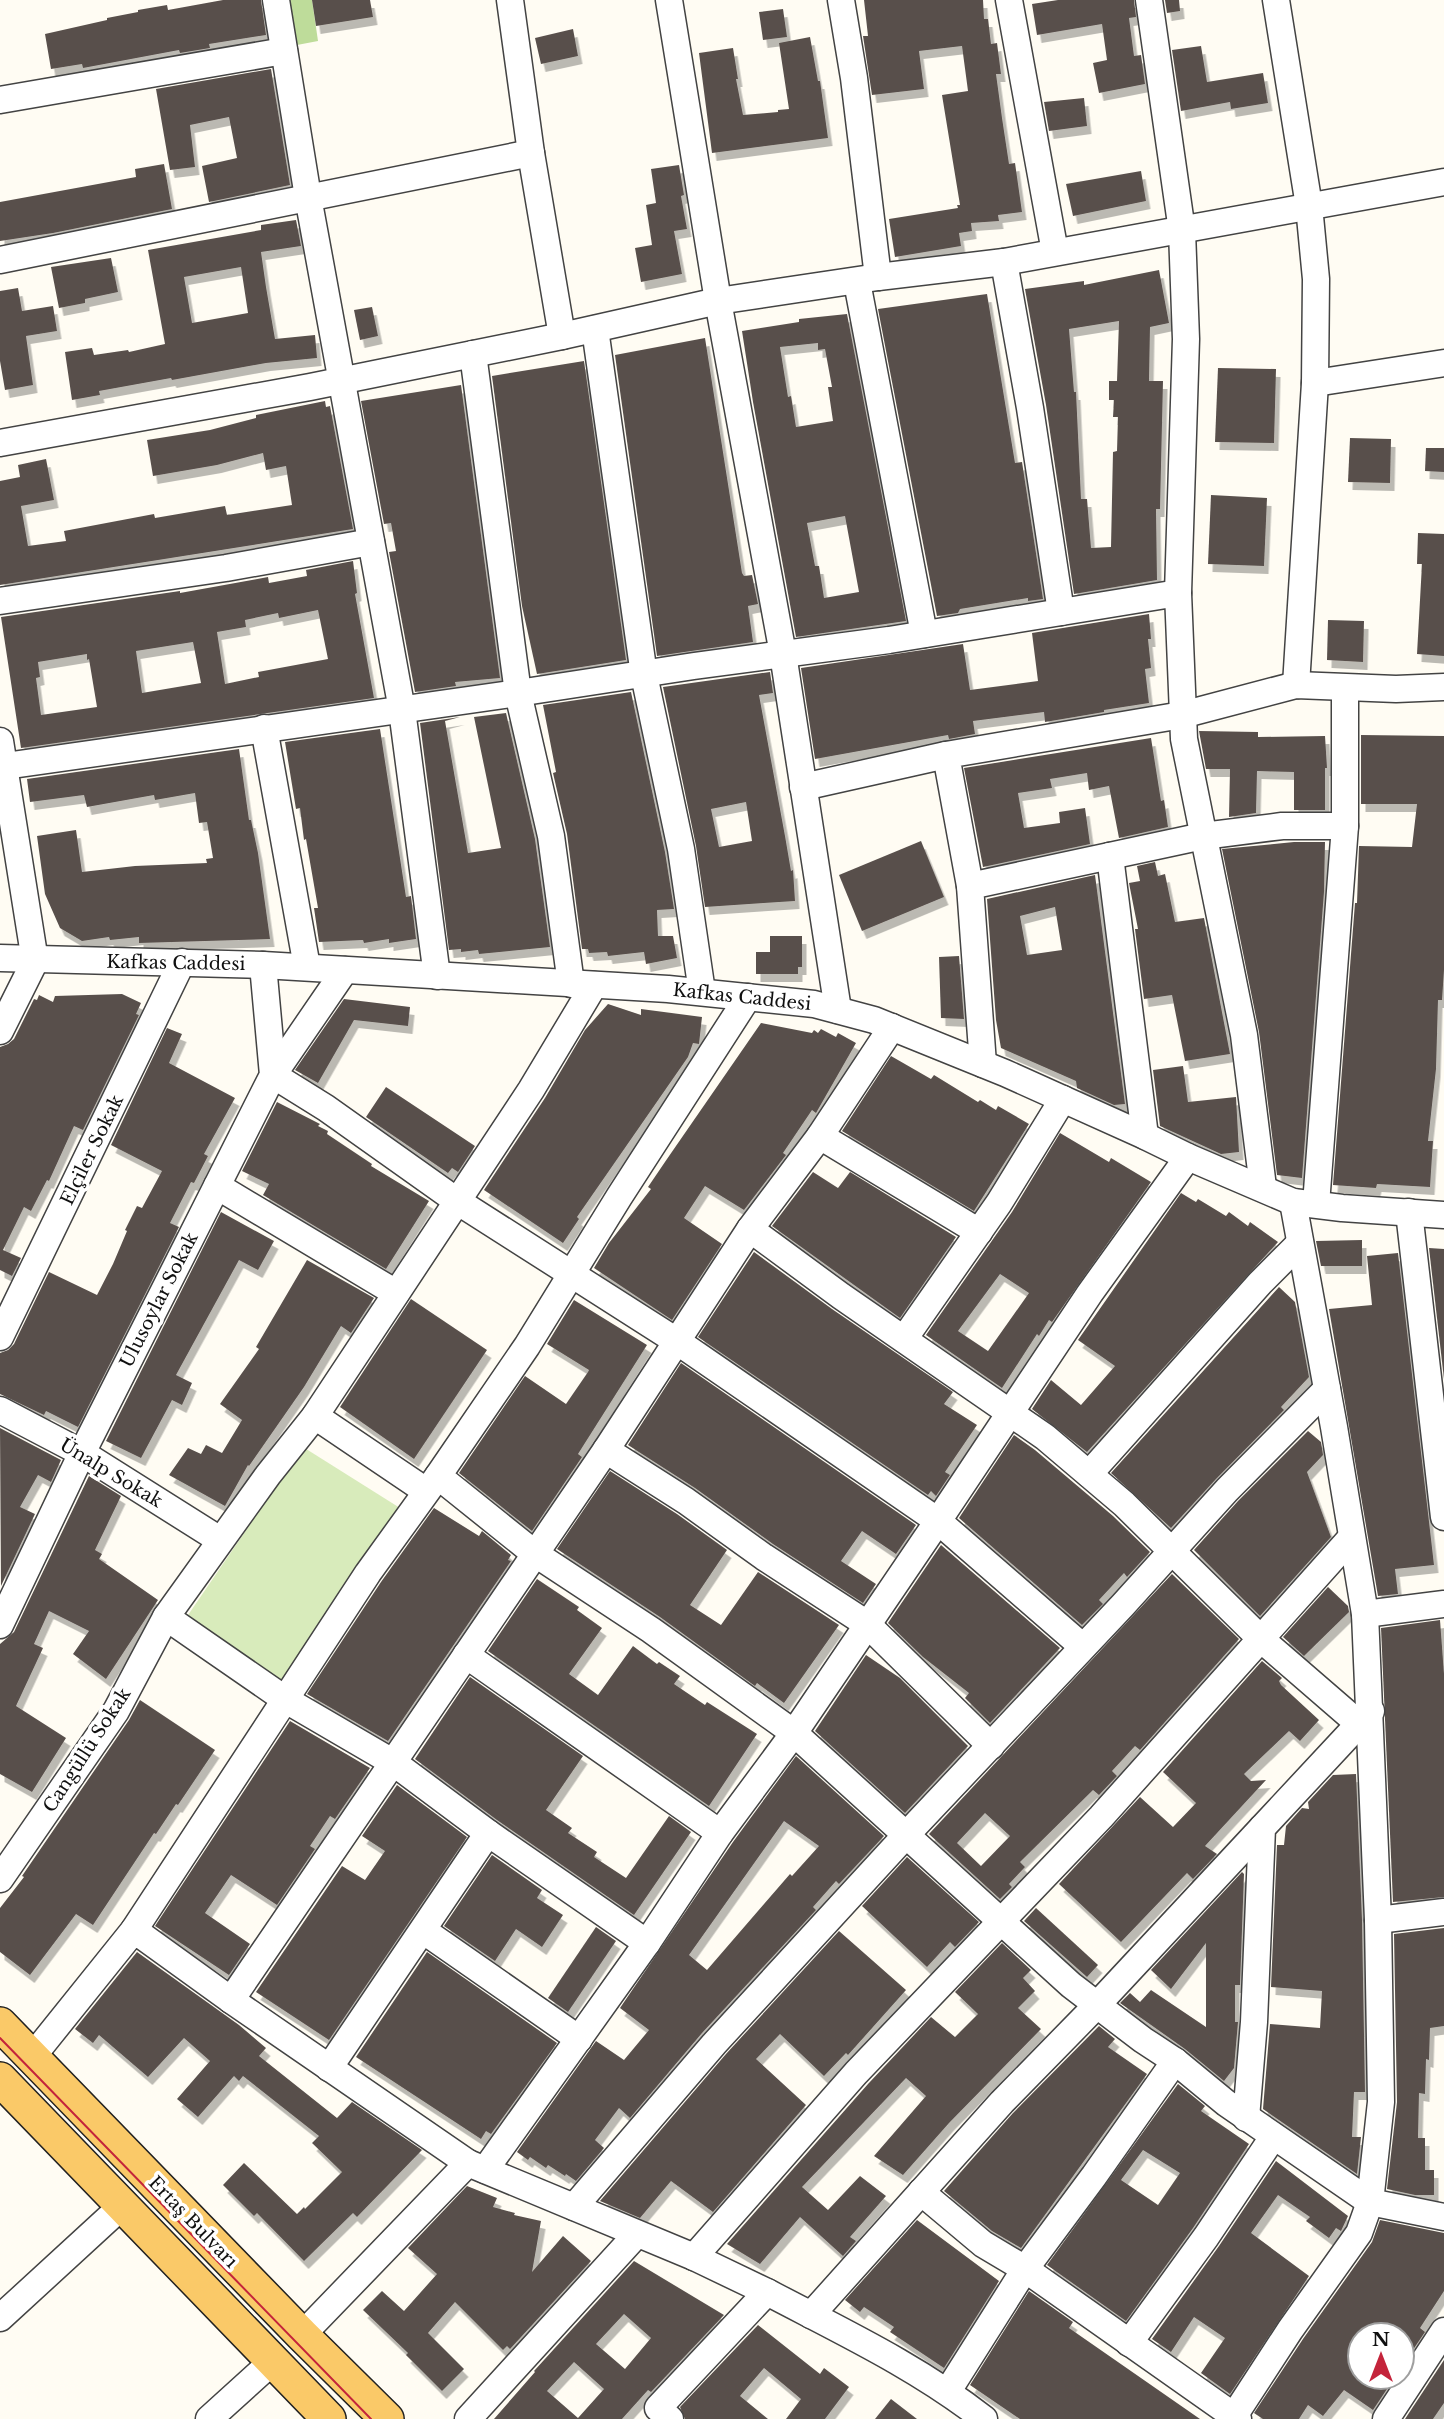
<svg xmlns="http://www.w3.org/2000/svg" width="1444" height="2419" font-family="'Libre Baskerville',serif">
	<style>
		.green { fill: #d8ebbb }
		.forest { fill: #bedc9a }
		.building { fill: #59504c; fill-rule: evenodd; filter: url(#shadow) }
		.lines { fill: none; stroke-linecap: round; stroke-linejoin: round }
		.minor-casing { stroke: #434343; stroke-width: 29 }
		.major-casing { stroke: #212121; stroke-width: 36 }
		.minor { stroke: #fff; stroke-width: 26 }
		.major { stroke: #fac968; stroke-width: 33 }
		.tram { stroke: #c4243b; stroke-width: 2 }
		.labels { text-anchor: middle; stroke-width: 7; stroke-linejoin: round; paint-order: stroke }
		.street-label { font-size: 18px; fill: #101010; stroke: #fff }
	</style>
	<defs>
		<filter id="shadow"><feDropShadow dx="4.5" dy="8" stdDeviation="0" flood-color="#0004"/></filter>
	</defs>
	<rect width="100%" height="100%" fill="#fffcf3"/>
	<!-- green -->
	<path class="green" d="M303,1447L400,1508L288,1684L186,1618Z"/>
	<!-- forest -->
	<path class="forest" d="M289,0H312L318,41L297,45Z"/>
	<!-- building -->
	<g class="building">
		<path d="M223,0H261L266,35L209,44L210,48L180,53L179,50L83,68L82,64L51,69L45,34L107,20V18L138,12V10L167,5L168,10Z"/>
		<path d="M312,0H370L373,17L316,26Z"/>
		<path d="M864,0H983L984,19H988L991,44L997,43L1001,74H996L1002,118L1009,164L1015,163L1022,212L998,215L999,221L971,223L972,231L959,233L961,246L895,257L889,219L958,208L957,205H960L942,95L968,91L962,46L919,51L924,89L872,95L863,36H868Z"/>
		<path d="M1058,0H1134L1136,17L1129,18L1134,56L1141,55L1145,84L1099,93L1093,63L1107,60L1102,24L1037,35L1032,4Z"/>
		<path d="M1165,0H1179L1180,11L1167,13Z"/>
		<path d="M783,9L787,37L763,40L759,12Z"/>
		<path d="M573,29L578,56L541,64L535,38Z"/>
		<path d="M810,37L818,81H820L828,138L712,153L699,53L733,48L738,79H736L743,115L778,112V110L789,109L779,43Z"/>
		<path d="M1201,46L1207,82L1263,73L1268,103L1231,109L1230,102L1181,111L1172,50Z"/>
		<path d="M271,69L290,185L209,202L202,166L237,158L229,117L190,125L195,167L170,170L156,89Z"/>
		<path d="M1084,98L1087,126L1049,131L1044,102Z"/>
		<path d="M164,164L172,209L53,233L0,241V202L136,177L135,169Z"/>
		<path d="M679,165L684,195L681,196L687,229L674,231L682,274L641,282L635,248L652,245L646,205L656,203L651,169Z"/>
		<path d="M1141,171L1146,201L1073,216L1066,184Z"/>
		<path d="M296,220L301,246L261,252L266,287L275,339L315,335L317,358L266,363L172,380L171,378L99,391L100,395L72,400L65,352L92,348L94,355L128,350L129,352L165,344L148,250L261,230V225ZM241,267L248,313L192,323L184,277Z"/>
		<path d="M111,258L118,292L85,299V303L59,308L51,267Z"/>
		<path d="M1159,270L1169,323L1150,327L1149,381H1163L1160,509H1156L1157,580L1074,594L1046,405L1025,289L1084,281V285ZM1119,321L1117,381H1109V400H1114L1113,417H1118L1117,451L1113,452L1111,547L1091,548L1087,499H1081L1076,392H1074L1069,329Z"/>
		<path d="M18,288L22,311L53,306L57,331L26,336L33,385L5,390L0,361V291Z"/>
		<path d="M987,294L1015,463L1022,462L1043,599L1028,601V598L960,609L958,613L937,616L878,309Z"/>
		<path d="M372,307L378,336L360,340L354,310Z"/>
		<path d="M847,314L906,621L796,637L753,402L742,331L799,322V319ZM818,343V350L825,349L832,387H828L833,421L796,427L791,396L788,397L780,347ZM845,516L859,592L824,598L819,566H815L807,523Z"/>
		<path d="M705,338L742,573L744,576L752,575L758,604L748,606L753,642L657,656L615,355Z"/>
		<path d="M584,361L626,660L537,674L522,606L492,376Z"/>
		<path d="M1218,368L1276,369L1274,443L1215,442Z"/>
		<path d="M461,385L500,678L455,682L456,686L415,692L389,552L396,551L391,523L384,524L361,401Z"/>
		<path d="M325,401L326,407L330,406L353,529L0,585V481L20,477L18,465L46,459L54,500L21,506L28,546L66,541L64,531L154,514L155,518L225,506L227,515L292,505L286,466L266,470L263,453L217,465L153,476L147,440L210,430L256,418V415Z"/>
		<path d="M1350,438L1391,439L1390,483L1348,482Z"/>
		<path d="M1426,448H1444V472L1425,471Z"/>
		<path d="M1211,495L1267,498L1264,566L1208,564Z"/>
		<path d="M1418,533L1444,534V656L1417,654L1422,564H1417Z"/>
		<path d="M353,561L357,593L355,594L374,698L21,748L1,617L180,591V593L268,577L269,583L307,576L306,570ZM318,610L328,659L258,672L259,677L225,684L217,632L246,627L245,620L278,613L279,618ZM193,642L201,683L142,693L136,651ZM87,654V660L89,659L97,707L41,715L36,678L40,677L38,662Z"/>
		<path d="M1149,614L1151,639H1148L1151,668L1145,669L1149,703L1104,710V712L1045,722L1044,712L973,721L975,734L949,739L948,735L815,759L801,668L963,644L970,690L1038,681L1032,633Z"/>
		<path d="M1328,620L1364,621L1363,662L1327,660Z"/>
		<path d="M770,672L773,693L759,695L785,836L791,871L793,870L795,901L705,907L696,846L663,687ZM746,802L752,841L719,847L711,809Z"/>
		<path d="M631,692L665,852L674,909L657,910L658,936H673L677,958L646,964L644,952L608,956L607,952L589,953L588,949H582L567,834L553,773L556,772L543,705Z"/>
		<path d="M506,713L535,839L550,947L479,954L478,950L461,952V949L449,950L420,723L460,717L445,721L468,853L501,848L474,717Z"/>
		<path d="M380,729L406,897L411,896L416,939L389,943V939L364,943L363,940L319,942L314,908H318L306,839L304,840L300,808L296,809L285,742Z"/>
		<path d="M1199,731L1258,732V737L1325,736L1327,768H1325V810H1294V772L1257,771L1256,813L1229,817L1230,769H1206Z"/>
		<path d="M1361,735L1444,736V970L1442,1000H1438L1436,1069L1428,1141H1433L1430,1187L1377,1184L1376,1188L1333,1185L1355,903H1357L1359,846L1412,847L1417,804H1361Z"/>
		<path d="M1151,738L1161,801L1164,800L1168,827L1119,838L1109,786L1089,790L1087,773L1050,779L1052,788L1018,793L1024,828L1060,823L1059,812L1085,808L1090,844L983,867L964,768Z"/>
		<path d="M239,749L249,820H251L258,853L270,939L139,943V937L110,940L109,937L82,941L60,928L45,894L37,836L76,830L82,872L135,866L207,863L206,859L213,858L207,822L199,823L195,793L155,800L154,795L87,807L84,795L30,802L27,779Z"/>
		<path d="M921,841L944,897L862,931L839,875Z"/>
		<path d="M1294,842H1325L1324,892L1302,1178L1277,1175L1259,1032L1222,849Z"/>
		<path d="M1155,862L1158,876L1165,874L1175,922L1204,918L1230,1054L1185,1061L1172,995L1144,999L1135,929H1138L1129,883L1140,881L1137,866Z"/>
		<path d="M1095,875L1125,1104L1114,1105L1077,1088L1076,1081L1001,1048L996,1020L987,899ZM1055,907L1062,950L1027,955L1020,916Z"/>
		<path d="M770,936H802V967H798V974H756V952H770Z"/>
		<path d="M959,956L964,1019L941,1018L939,957Z"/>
		<path d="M122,994L141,1003L136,1014L139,1015L83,1130L74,1126L49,1181L47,1180L31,1211L24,1207L3,1250L21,1258L12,1276L0,1270V1047L8,1044L14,1039L34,999L37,1000L39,995L53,1002L55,996Z"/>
		<path d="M344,999L410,1007L408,1026L354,1020L318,1083L295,1070Z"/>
		<path d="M608,1004L641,1015V1009L702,1017L699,1044L693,1043L688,1057L577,1217L579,1219L563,1243L484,1190L545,1098L585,1030Z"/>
		<path d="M761,1023L812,1033L814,1030L818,1033L821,1029L836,1037L838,1033L856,1043L816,1113L812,1110L783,1153L786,1155L744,1210L705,1186L684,1218L722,1244L672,1320L594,1268L609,1243L651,1189L648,1187L667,1159Z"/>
		<path d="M167,1028L182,1034L169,1063L235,1098L204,1154L208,1156L194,1183L191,1182L170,1223L179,1227L78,1427L46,1411L44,1415L0,1394V1353L8,1350L14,1344L49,1272L97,1295L113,1264L127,1231L125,1230L137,1206L142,1208L162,1171L111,1145Z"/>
		<path d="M891,1056L931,1079L934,1075L978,1102L980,1100L996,1110L998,1106L1029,1124L974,1211L842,1131Z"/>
		<path d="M1183,1066L1188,1102L1236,1097L1239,1152L1221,1154L1160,1126L1153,1070Z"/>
		<path d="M386,1087L475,1146L458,1172L452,1168L448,1173L366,1117Z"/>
		<path d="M277,1102L320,1124L318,1126L328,1131L327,1134L372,1164L371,1166L429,1201L386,1269L263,1195L269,1184L242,1171Z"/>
		<path d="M1060,1133L1109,1162L1111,1158L1151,1182L1052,1322L1049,1320L1039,1336L1037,1334L1002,1388L926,1335L1012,1212ZM1000,1274L1029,1293L988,1351L958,1331Z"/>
		<path d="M813,1172L838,1188L850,1172L956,1237L900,1318L772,1226Z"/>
		<path d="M1181,1193L1196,1202L1198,1199L1226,1216L1229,1212L1248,1226L1250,1222L1278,1242L1087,1452L1032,1409L1051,1380L1081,1405L1115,1366L1078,1340Z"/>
		<path d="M221,1212L274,1241L258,1270L239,1260L176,1375L192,1383L182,1405L172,1400L141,1458L106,1441Z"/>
		<path d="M1362,1240V1266H1321L1316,1241Z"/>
		<path d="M1429,1248L1444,1249V1379Z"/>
		<path d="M754,1252L832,1309L953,1392L944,1404L977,1425L945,1472L950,1475L936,1496L931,1491L928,1495L698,1337Z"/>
		<path d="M1398,1253L1434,1565L1395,1569L1398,1594L1378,1596L1329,1309L1372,1305L1367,1256Z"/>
		<path d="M307,1260L374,1298L351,1333L341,1326L304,1387L249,1466L248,1465L225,1506L169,1475L188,1448L201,1454L206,1445L222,1453L242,1420L220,1404L259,1349L256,1347Z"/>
		<path d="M1279,1287L1295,1302L1309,1377L1281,1407L1284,1410L1216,1479L1171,1528L1111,1473Z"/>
		<path d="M411,1299L487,1350L414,1459L340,1407Z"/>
		<path d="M574,1300L647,1345L578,1454L582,1457L532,1531L459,1473L525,1376L566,1404L588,1372L589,1370L547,1344Z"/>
		<path d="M681,1363L916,1525L896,1554L862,1531L841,1561L876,1584L863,1603L773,1544L695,1488L628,1445Z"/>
		<path d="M0,1428L61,1460L51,1482L38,1475L20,1507L35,1514L1,1586Z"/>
		<path d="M1308,1431L1321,1442L1323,1455L1307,1472L1331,1537L1260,1616L1194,1550L1238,1501Z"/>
		<path d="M1014,1435L1035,1450L1113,1516L1150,1552L1127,1577L1124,1573L1099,1600L1103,1604L1082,1625L959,1518Z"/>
		<path d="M610,1471L677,1514L727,1550L690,1605L721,1625L758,1572L839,1625L784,1703L757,1683L755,1686L660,1617L557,1549Z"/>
		<path d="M89,1476L121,1496L95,1550L102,1554L99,1559L158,1600L106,1679L73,1654L89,1631L49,1611L34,1644L43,1648L16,1706L66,1738L32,1792L0,1774V1644L14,1632Z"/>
		<path d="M434,1508L479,1536L482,1531L511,1555L508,1560L511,1561L388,1741L307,1694L381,1582Z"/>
		<path d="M941,1545L1060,1648L990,1723L965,1698L969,1693L923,1657L888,1623Z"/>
		<path d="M1172,1574L1239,1639L1140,1750L1135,1746L1112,1771L1117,1776L1099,1795L1093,1790L1020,1862L1025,1867L1009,1884L1012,1887L1000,1899L929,1834ZM985,1813L1010,1836L981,1866L957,1843Z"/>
		<path d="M537,1579L579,1607L577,1610L602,1628L569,1674L598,1695L633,1646L657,1664L659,1662L680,1676L674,1684L705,1705L707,1702L757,1734L709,1806L488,1651Z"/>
		<path d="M1328,1587L1348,1606L1349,1612L1304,1656L1283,1637Z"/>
		<path d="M1440,1620L1444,1674V1897L1393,1902L1381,1628Z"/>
		<path d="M866,1655L900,1678L968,1746L905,1813L815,1731Z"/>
		<path d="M1262,1661L1282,1678L1279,1681L1281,1685L1319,1720L1300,1741L1289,1731L1244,1774L1251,1781L1266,1780L1205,1846L1217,1854L1193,1879L1187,1873L1121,1942L1059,1884L1140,1797L1173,1827L1196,1803L1163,1772Z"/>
		<path d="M470,1677L583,1756L546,1810L572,1828L568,1833L597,1852L594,1857L626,1878L669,1816L691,1832L634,1915L497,1820L415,1759Z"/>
		<path d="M140,1700L215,1750L178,1805L176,1804L156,1834L154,1833L93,1925L76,1914L30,1975L0,1952V1908L24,1877L22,1876L129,1720Z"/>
		<path d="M290,1721L370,1768L335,1819L330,1816L310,1846L315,1849L277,1905L231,1875L205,1913L250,1944L229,1975L155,1926Z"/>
		<path d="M796,1756L884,1836L839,1884L836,1881L813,1907L816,1910L702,2033L630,2118L619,2108L595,2140L604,2148L576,2181L566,2174L565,2176L548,2165L546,2168L530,2157L528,2160L517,2152L596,2041L624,2060L649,2030L620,2008L733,1842ZM784,1821L819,1846L792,1876L790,1874L707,1970L689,1955Z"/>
		<path d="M1356,1774L1362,1920L1365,2092H1354L1352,2137H1361L1357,2174L1263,2109L1270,2024L1320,2028L1322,1991L1271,1987L1277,1845H1284L1286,1826L1302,1808L1309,1809L1308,1802L1333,1775Z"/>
		<path d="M397,1785L467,1837L329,2040L256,1992L342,1866L365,1880L385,1851L362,1836Z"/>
		<path d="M492,1855L542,1890L537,1898L563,1915L542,1947L516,1929L495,1961L444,1926Z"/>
		<path d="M907,1857L979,1922L955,1947L950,1942L927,1967L862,1906Z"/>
		<path d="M1242,1872L1244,1874L1240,1985H1235V2022H1238L1234,2068L1224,2081L1185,2049L1120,2003L1130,1993L1140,2002L1151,1990L1206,2027V1943L1171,1989L1151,1970Z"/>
		<path d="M1036,1908L1098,1965L1087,1977L1024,1921Z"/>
		<path d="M596,1927L616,1941L568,2012L548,1998Z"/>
		<path d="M1444,1928V2026L1430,2028L1429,2060L1426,2059L1425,2094L1419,2093L1418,2138H1425V2170H1434V2195H1415L1387,2189L1397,2102L1394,1934Z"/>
		<path d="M839,1931L906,1990L848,2055L846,2053L824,2076L780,2034L756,2059L806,2105L713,2212L671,2181L640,2218L600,2201L726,2054Z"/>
		<path d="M1002,1943L1031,1970L1023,1978L1035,1991L1018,2008L1041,2029L949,2123L903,2175L874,2156L926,2096L906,2078L802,2187L828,2210L860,2176L886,2196L850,2237L856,2241L843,2256L800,2217L760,2264L727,2244L868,2084L931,2017L955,2037L978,2014L955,1992Z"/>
		<path d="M137,1952L239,2025L266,2048L259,2056L337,2118L352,2102L422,2150L357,2217L353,2213L304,2261L257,2213L254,2216L223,2185L244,2163L297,2214L304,2207L305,2209L342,2172L312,2143L319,2136L243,2076L239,2081L234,2076L198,2117L177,2099L210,2061L184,2038L148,2077L99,2035L93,2043L75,2029Z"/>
		<path d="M427,1952L557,2043L491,2134L486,2131L481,2139L356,2057Z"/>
		<path d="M1099,2026L1115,2039L1108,2047L1147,2074L1021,2248L992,2231L944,2191L1013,2113Z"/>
		<path d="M1178,2084L1205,2106L1201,2111L1249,2144L1193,2228L1126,2321L1047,2265ZM1143,2150L1180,2173L1158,2205L1121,2180Z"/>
		<path d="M1276,2161L1348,2216L1341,2231L1336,2228L1329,2238L1306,2221L1310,2217L1278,2195L1251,2233L1309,2276L1230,2394L1201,2373L1225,2338L1194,2317L1171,2352L1152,2339L1219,2246Z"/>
		<path d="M467,2186L497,2198L493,2207L515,2213L514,2215L541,2221L532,2272L563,2236L591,2261L510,2349L507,2346L503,2350L455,2302L428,2333L464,2369L442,2391L406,2355L408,2353L363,2310L382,2291L404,2311L437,2274L408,2248Z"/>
		<path d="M917,2220L999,2281L944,2368L890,2332L894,2327L864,2307L860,2312L845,2300Z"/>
		<path d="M1380,2220L1444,2233V2291L1420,2328L1425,2332L1402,2366V2335H1360V2377H1395L1373,2410L1344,2390L1323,2416L1308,2405L1299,2419H1263L1254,2413L1303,2339L1372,2242Z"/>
		<path d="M634,2261L724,2315L651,2392L648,2390L622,2419H494L535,2372L534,2371ZM624,2314L651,2338L625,2369L596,2344ZM574,2362L604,2389L578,2418L547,2391Z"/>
		<path d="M1029,2291L1073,2322L1069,2328L1200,2419H1020L970,2385Z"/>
		<path d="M758,2325L820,2374L824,2368L849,2387L825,2419H786L801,2399L764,2368L740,2396L768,2419H685L680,2407Z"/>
		<path d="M1444,2360V2403L1433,2419H1405Z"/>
		<path d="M891,2399L917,2419H875Z"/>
	</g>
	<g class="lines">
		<!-- minor casing -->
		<g class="minor-casing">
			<g id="minor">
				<path d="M276,0L308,197L402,710L437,976"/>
				<path d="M510,0L531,153L562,336"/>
				<path d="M669,0L718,301L783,654L838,1010"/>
				<path d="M841,0L854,78L878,277"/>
				<path d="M1009,0L1055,252"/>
				<path d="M1149,0L1182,231L1186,339L1178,593"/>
				<path d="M1276,0L1309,206L1316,279L1315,383L1296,685"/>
				<path d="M0,100L284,51"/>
				<path d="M0,260L531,153"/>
				<path d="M1004,262L1030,408L1061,612"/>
				<path d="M857,282L924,634"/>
				<path d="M595,329L644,675L681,849L702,992"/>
				<path d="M473,354L518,693L551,836L571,984"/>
				<path d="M1315,383L1444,363"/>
				<path d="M0,443L310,387L562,336L718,301L878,277L1004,262L1444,182"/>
				<path d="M0,601L226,568L371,542"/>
				<path d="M264,728L307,967"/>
				<path d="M0,741L35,961L0,1031"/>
				<path d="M5,766L518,693L694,666L889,640L1178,593L1184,739L1244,1035L1263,1187"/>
				<path d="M803,787L946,755"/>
				<path d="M1110,856L1145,1136"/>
				<path d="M970,886L946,755L1182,715L1296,685L1396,689L1444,687"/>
				<path d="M0,958L263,965L668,989L814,1004L874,1020L1005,1073L1145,1136L1188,1157L1293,1202L1342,1208L1444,1215"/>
				<path d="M345,970L273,1075L326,1108L457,1201L678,1342L938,1521L1083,1647"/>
				<path d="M748,997L619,1197L527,1346L438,1476L534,1553L651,1630L794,1733L1071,1985L1143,2040L1175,2061L1226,2103L1370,2202L1444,2217"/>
				<path d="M983,1064L970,886L1203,836L1282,826H1345"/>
				<path d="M820,1136L979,1232"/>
				<path d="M217,1186L396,1293"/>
				<path d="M1316,1204L1345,826V688"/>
				<path d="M1409,1212L1444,1517"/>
				<path d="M750,1229L841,1296L1045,1437L1124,1504L1262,1640L1358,1723"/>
				<path d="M0,1337L182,962"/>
				<path d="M904,1339L999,1203L1063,1099"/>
				<path d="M0,1410L82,1453L220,1540"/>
				<path d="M315,1416L426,1491"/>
				<path d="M606,1450L686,1501L764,1557L867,1624L991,1746"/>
				<path d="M1089,1474L1260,1283L1300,1243"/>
				<path d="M1365,1614L1444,1604"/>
				<path d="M0,1625L82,1453L273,1075L263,965"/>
				<path d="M466,1655L720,1833"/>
				<path d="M488,1833L394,1763L286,1700L166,1617L268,1475L315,1416L531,1090L594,985"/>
				<path d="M0,1879L116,1711L166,1617"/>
				<path d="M1378,1920L1444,1912"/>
				<path d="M134,1930L368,1573L438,1476"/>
				<path d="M424,1931L579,2039"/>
				<path d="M231,2000L606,1450L750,1229L820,1136L892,1027"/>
				<path d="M32,2057L134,1930L231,2000L468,2163"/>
				<path d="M329,2068L488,1833L647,1943"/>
				<path d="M1246,2118L1254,2022L1262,1828L1371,1711"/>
				<path d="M485,2170L647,1943L720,1833L794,1733L938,1521L1090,1293L1188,1157"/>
				<path d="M921,2192L983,2244L1025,2269L1238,2419"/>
				<path d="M574,2207L714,2044L907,1834L1123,1605L1227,1490L1327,1389"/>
				<path d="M694,2257L856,2073L1101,1817L1351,1538"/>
				<path d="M811,2315L1002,2102L1097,2005L1262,1828"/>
				<path d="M0,2318L122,2206"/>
				<path d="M302,2335L468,2163L694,2257L767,2292"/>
				<path d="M1129,2343L1206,2237L1273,2137"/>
				<path d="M948,2391L1025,2269L1094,2176L1175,2061"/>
				<path d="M209,2419L273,2361"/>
				<path d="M468,2419L637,2234"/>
				<path d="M670,2419L658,2408L767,2292C841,2331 918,2367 984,2419"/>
				<path d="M1232,2419L1290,2330L1359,2233L1370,2202L1381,2102L1378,1920L1365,1614L1334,1427L1293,1202"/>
				<path d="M1386,2419L1444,2331"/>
			</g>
		</g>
		<!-- major casing -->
		<g class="major-casing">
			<g id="major">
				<path d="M0,2024L302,2335L387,2419"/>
				<path d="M0,2079L329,2419"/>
			</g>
		</g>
		<!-- minor -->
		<use href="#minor" class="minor"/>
		<!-- major -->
		<use href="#major" class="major"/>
		<!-- tram -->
		<path class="tram" d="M0,2038L371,2419"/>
	</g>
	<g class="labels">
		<!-- street labels -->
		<g class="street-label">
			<text transform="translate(176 963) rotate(1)" y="6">Kafkas Caddesi</text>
			<text transform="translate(742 997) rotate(6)" y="6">Kafkas Caddesi</text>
			<text transform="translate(92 1150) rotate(-64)" y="6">Elçiler Sokak</text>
			<text transform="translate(159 1300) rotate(-63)" y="6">Ulusoylar Sokak</text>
			<text transform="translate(111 1473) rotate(31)" y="6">Ünalp Sokak</text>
			<text transform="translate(87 1750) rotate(-57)" y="6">Cangüllü Sokak</text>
			<text transform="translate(193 2222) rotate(46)" y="6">Ertaş Bulvarı</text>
		</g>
	</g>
	<!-- north arrow -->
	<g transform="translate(1381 2356)"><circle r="33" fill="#ffffff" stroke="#9f9f9f" stroke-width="2"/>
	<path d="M0-5L12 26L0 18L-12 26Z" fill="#c4243b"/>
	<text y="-10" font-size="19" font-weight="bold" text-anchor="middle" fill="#101010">N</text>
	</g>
</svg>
